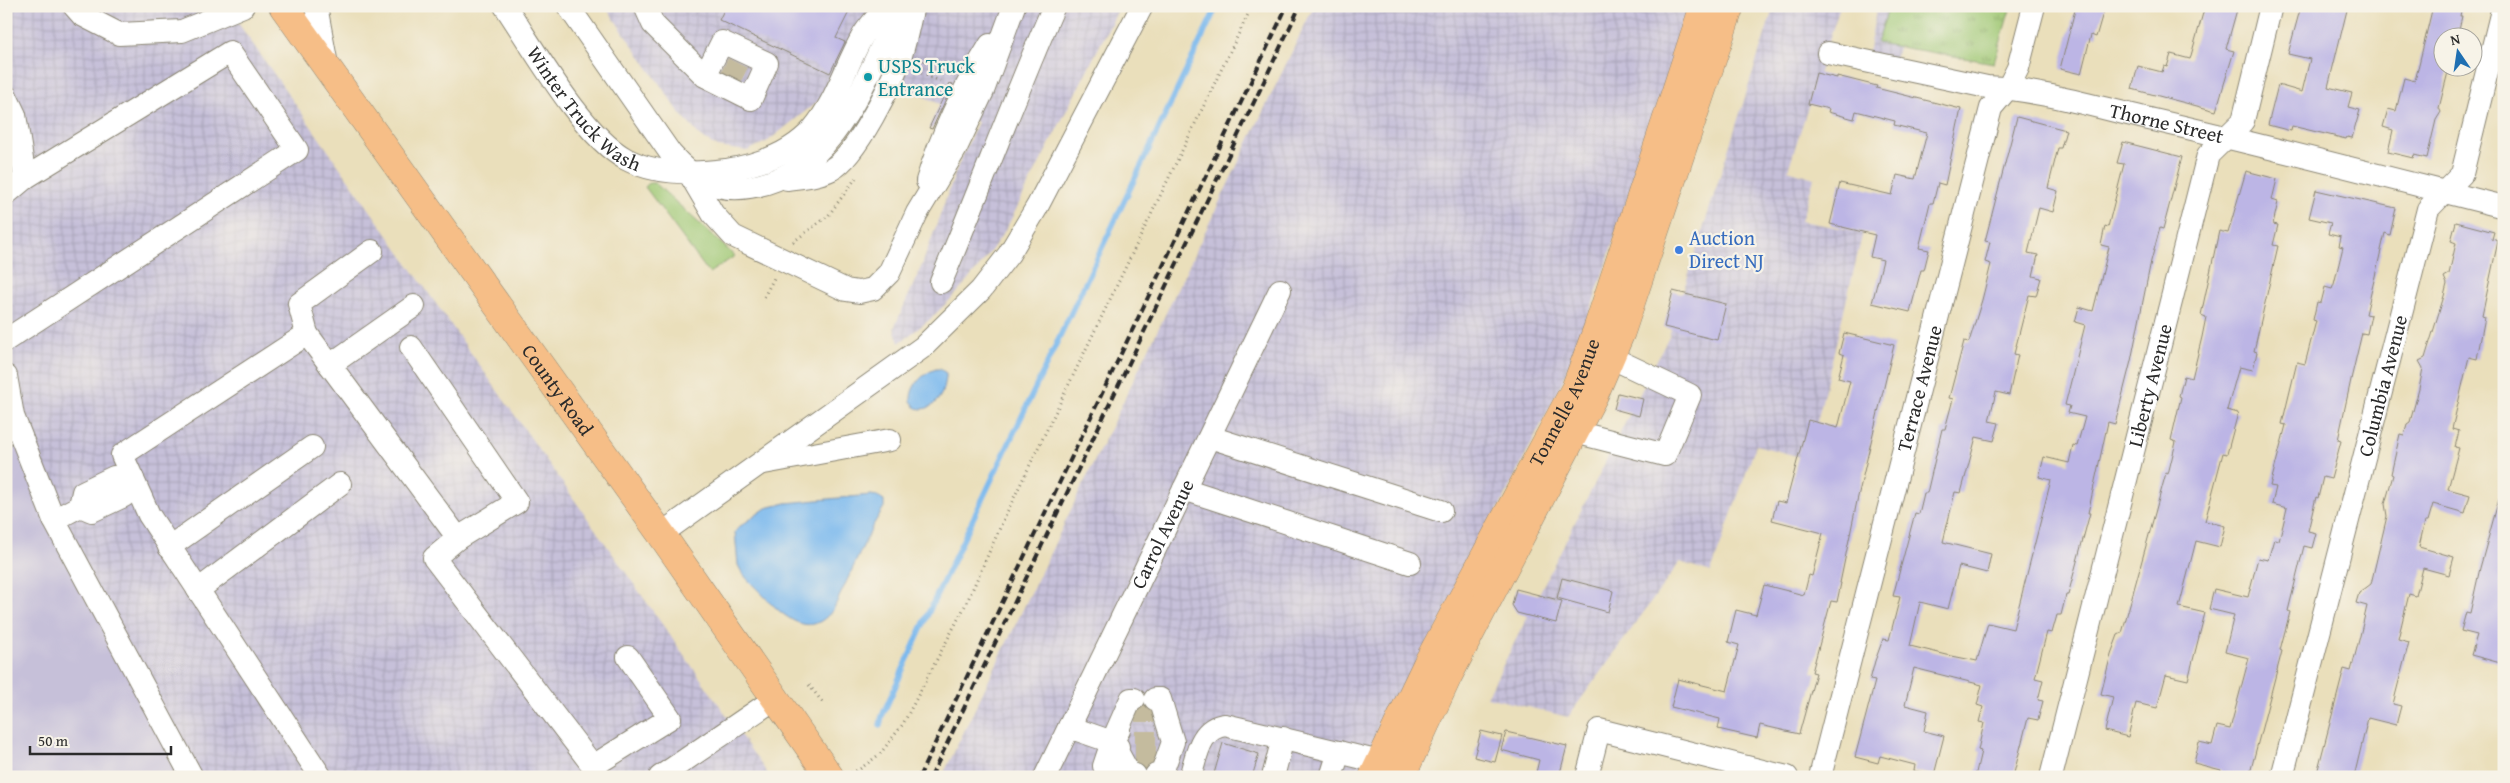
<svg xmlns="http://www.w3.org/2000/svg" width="2510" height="783" font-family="'Gentium Book Plus',serif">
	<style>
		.industrial { fill: url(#industrial-grid) }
		.railway { fill: #c6c0d9 }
		.grass { fill: #9ec772; stroke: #64794e }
		.park { fill: url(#park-tufts); stroke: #64794e }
		.water { fill: #7cb9ee; stroke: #54728c }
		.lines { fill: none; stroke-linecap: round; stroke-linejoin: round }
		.stream { stroke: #7cb9ee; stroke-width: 5.5 }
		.building { fill: #bcb5e5 }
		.minor-tunnel { stroke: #c4bb9e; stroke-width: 22; stroke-dasharray: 22 11; stroke-linecap: butt }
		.minor-casing { stroke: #8a8573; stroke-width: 24 }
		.major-casing { stroke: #8a8573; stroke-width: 29 }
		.highway-casing { stroke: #8a8573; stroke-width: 29 }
		.path { stroke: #8a8573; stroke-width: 3; stroke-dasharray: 1 4; stroke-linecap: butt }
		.minor { stroke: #fff; stroke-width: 22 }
		.major { stroke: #f6be87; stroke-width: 28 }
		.highway { stroke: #f6be87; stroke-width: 28 }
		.rail { stroke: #2b2b2b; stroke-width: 4; stroke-dasharray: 8 4; stroke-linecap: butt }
		.culture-dot { fill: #0f9aa8; stroke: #f7f3e8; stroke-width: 2 }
		.shop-dot { fill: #3f7fe0; stroke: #f7f3e8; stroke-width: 2 }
		.labels { text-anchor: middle; stroke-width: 4.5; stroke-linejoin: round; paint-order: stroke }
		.culture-label { font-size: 20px; fill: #0d838f; stroke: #f7f3e8; text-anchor: start }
		.street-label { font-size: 20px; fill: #2b2b2b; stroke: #f7f3e8 }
		.shop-label { font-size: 20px; fill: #366cbe; stroke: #f7f3e8; text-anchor: start }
	</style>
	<defs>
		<pattern id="industrial-grid" width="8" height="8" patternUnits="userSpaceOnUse" patternTransform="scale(1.25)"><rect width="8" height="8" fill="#c6c0d9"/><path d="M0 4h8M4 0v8" fill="none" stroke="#aaa5ba"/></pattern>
		<pattern id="park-tufts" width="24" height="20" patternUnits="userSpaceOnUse" patternTransform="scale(1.25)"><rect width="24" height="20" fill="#9ec772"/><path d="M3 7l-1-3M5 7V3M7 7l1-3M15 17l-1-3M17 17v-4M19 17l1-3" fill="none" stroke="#81a25e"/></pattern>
	</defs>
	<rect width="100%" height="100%" fill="#f7f3e8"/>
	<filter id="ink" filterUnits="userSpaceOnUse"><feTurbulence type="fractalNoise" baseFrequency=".02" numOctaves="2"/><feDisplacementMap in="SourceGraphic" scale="10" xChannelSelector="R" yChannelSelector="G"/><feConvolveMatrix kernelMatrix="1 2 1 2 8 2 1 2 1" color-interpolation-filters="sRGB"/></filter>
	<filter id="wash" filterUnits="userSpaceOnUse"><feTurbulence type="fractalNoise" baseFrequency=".0096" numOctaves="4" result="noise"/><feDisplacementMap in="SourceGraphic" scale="20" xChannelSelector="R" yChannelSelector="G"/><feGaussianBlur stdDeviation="1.12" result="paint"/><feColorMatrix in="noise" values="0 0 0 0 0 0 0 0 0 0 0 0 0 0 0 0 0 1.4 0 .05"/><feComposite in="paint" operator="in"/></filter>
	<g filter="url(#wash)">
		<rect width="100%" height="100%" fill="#eadfbb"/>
		<!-- industrial -->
		<g class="industrial">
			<path d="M6,6H226L770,777H190L6,417Z"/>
			<path d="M605,6H1120L1006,229L983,262L957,293L928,321L899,343L894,328L922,265L957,168L978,122L844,59L822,98L768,141L747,151L718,147L702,138L682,116Z"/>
			<path d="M1314,6H1692L1579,345L1557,393L1363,777H942Z"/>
			<path d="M1774,6H1840L1788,170L1814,178L1801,221L1863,232L1808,459L1756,445L1711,572L1680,562L1568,717L1487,697L1669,336Z"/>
			<path d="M1877,6H1910L1893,65L1866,64Z"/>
		</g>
		<!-- railway -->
		<path class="railway" d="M6,417L190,777H6Z"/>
		<!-- grass -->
		<path class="grass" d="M649,183H655L735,256L709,273L645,187Z"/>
		<!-- park -->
		<path class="park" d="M1889,6H2011L1994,63L1877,43Z"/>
		<!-- water -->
		<g class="water">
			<path d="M936,369H940L946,373C947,389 935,414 916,408L911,401C910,386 922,374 936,369Z"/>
			<path d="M871,495L877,496L884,500V507L872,527L834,608C810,643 782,615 762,594C755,587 747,580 741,571L738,565L735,532L739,527L766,508L786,503Z"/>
		</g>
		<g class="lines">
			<!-- stream -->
			<path class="stream" d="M880,725L882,716L932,605L1217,6"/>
		</g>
		<g id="blocks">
			<!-- building -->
			<g class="building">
				<path d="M726,6H852L836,38L845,42L830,73L719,20Z"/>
				<path d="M2076,6H2105L2096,37L2091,35L2081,74L2060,69Z"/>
				<path d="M2205,6H2238L2226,49L2234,51L2216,111L2132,89L2138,66L2162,72L2164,66L2167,67L2171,54L2190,59Z"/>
				<path d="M2301,6H2348L2328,87L2352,93L2348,107L2360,110L2352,138L2347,137L2346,139L2292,126L2291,131L2268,125L2278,85L2302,92L2310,59L2288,54Z"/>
				<path d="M2433,6H2462L2460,16H2462L2457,38H2442V68H2449L2439,108L2441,112L2436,120L2427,158L2414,155L2413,158L2388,152L2393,130L2383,127L2388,109L2396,111L2404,78L2415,81Z"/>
				<path d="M1816,73L1837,78V76L1877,86L1876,88L1961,109L1945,185L1938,183L1933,203H1930L1919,248L1929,250L1924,270H1921L1910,312L1872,303L1883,260L1870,257L1875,235L1830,224L1840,183L1892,195L1897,175L1915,179L1927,133L1894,125L1895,121L1856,111L1854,119L1828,112L1829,109L1808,104Z"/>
				<path d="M950,83L953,84L932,129L929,128Z"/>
				<path d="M2017,117L2066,130L2061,148H2058L2048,188L2058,191L2053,212L2039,208L2028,253L2038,255L2033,276L2041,278L2036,296L2029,295L2014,354L2018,355L2009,395L1996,392L1989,421L1999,423L1994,441L1976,437L1961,493L1955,492L1943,542L1991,554L1987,573L1959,566L1948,609L1920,602L1910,646L1947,655L1977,661L1988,623L2013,629L2051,480L2039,477L2044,457L2069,463L2073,445L2077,446L2085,417L2068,413L2070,406L2065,405L2085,325L2075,322L2079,307L2093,311L2109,247L2101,245L2105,226L2108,227L2124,164L2117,163L2123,142L2182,157L2163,229L2160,228L2151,261L2131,361L2115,424L2108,422L2088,513H2090L2068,595H2066L2061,615H2057L2052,633L2047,632L2035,678L2043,680L2038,700L2043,701L2038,720L2028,718L2013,777H1975L1981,751L1978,750L1984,723L1979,722L1983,707L1977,705L1982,685L1914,668L1905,705L1928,711L1924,731L1944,736L1934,775L1914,771L1915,765L1880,756L1878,763L1855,757L1875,681L1870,680L1875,661L1883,639L1889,640L1900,597L1893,596L1915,513L1919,514L1924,493H1927L1942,429H1945L1953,399L1949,398L1964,341L1969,342L1982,300L1991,264L1985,262L1990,242L1985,241Z"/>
				<path d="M2246,171L2277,179L2272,200L2278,202L2273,224L2278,225L2273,245L2278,246L2254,351L2257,352L2253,370L2239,367L2227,410L2238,413L2227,454L2223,453L2205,521L2225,526L2220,547L2196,541L2179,607L2205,613L2188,680L2166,675L2157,708L2136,703L2128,737L2105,731L2113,697L2101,694L2111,654L2118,635L2122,633L2166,473L2168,474L2176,442L2171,440L2181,397L2179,396L2184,376L2192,378L2202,337L2206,317L2201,315L2219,231L2228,233Z"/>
				<path d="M2316,190L2396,208L2390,235L2385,233L2376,272L2366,314L2371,315L2367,334L2362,333L2352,375L2338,440L2341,441L2331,479L2323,477L2318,498L2316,497L2308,531L2316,533L2312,548L2304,546L2288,611L2290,612L2280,650L2282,651L2249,777H2219L2221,770L2194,763L2199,742L2212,745L2217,726L2230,729L2249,658L2225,652L2234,615L2209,609L2214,589L2248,597L2258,558L2268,560L2274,539L2279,540L2283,525L2287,508L2272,504L2276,487L2270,486L2286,425L2282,424L2297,362L2305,364L2316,321L2313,320L2317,302L2321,303L2325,287L2332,289L2334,284L2343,247L2339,246L2341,237L2328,234L2331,223L2309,218Z"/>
				<path d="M2456,222L2494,232L2492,239L2498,241L2482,316L2485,317L2477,359L2469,357L2452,429L2459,431L2455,447L2459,448L2448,489L2470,495L2465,513L2433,504L2428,521H2425L2419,547L2454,557L2449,575L2423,568L2416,596L2409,594L2398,639L2409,642L2393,704L2401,706L2396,725L2368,718L2354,777H2316L2344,669L2351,671L2360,636L2367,606L2356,603L2359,593L2371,584L2387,516L2385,504L2393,475L2391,474L2400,434L2404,435L2407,424L2410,422L2419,389L2423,368L2419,361L2425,358L2444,296L2447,284L2444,277L2449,274L2456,243L2451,241Z"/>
				<path d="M1673,291L1726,304L1717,340L1664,327Z"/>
				<path d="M1844,333L1894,345L1857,501L1840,583H1841L1837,602L1831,601L1812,672L1816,673L1799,734L1760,725L1757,738L1718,729L1720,719L1671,707L1678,679L1727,691L1739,645L1728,642L1736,610L1756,615L1764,585L1804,595L1809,575L1812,576L1823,533L1772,520L1777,501L1786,503L1808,420L1838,428L1850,381L1838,378L1844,355L1839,353Z"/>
				<path d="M1618,393L1643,399L1639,416L1614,409Z"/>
				<path d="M2499,499L2504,500V664L2471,655L2477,635L2461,631L2466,612L2470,613L2480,568Z"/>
				<path d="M1562,578L1613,591L1608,612L1557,598Z"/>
				<path d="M1516,589L1562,601L1556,623L1517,613L1512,605Z"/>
				<path d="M1481,731L1502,736L1495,762L1474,757Z"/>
				<path d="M1506,732L1567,746L1559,777H1535L1539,760L1501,750Z"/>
				<path d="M1223,743L1259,754L1252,777H1213Z"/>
			</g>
		</g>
	</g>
	<g filter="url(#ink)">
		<use href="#blocks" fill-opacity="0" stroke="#8a8573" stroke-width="1"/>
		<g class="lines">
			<!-- minor-tunnel -->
			<g class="minor-tunnel">
				<path d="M723,68L751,82"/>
				<path d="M1135,711H1155"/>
				<path d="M1135,742H1156"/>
				<path d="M1135,758H1156"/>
			</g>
			<!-- minor casing -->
			<g class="minor-casing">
				<g id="minor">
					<path d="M74,6L82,15L119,34L182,31L243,6"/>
					<path d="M316,6L327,65"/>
					<path id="s1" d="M505,6C534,49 583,136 626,159C656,175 694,174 726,170C758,165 791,154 813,129C835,103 845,68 861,39C867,27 878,17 887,6"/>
					<path d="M568,6L671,154C692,178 716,193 750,187C837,173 866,75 901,6"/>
					<path d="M645,6L653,24L705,76L751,99L767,63L722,42L705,76"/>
					<path id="s2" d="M1828,53L1987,87C2044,90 2102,109 2158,121C2274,148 2389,178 2504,207"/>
					<path d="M6,96L15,115L25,178L6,194"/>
					<path d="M689,173L713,214L733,236L846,290L859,292L873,289L889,273L917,213L955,150L983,91L1014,6"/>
					<path d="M787,179C802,177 818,176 832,169C856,156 893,82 901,55C906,39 909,22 913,6"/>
					<path d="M927,181C942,132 963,89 990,45"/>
					<path d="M941,282C980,190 1014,97 1054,6"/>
					<path d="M307,334L299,304L372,251"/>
					<path d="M6,340L297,150L230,52L25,178"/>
					<path d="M411,347L517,502L458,538L434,558L593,766L670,718L628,657"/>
					<path d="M330,365L414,306"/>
					<path d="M6,376L13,416L54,520L192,777"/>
					<path d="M1575,432L1665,455L1690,395L1610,357"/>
					<path d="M1210,437L1441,511"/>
					<path d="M764,463L890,440"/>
					<path d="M1184,489L1410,563"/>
					<path d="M80,506L92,511L124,496L129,481"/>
					<path d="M54,520L80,506L83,492L114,477L129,481L133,479"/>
					<path d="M661,534L923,347L981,290L1009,254L1037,207L1142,6"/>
					<path d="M169,547L312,447"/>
					<path d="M198,590L340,484"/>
					<path d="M1155,699H1160L1173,742L1161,775H1156"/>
					<path d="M1069,727L1112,742L1131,699H1134"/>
					<path d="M1119,730L1112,742L1130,775H1135"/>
					<path d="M321,777L149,515L122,455L307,334L458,538"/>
					<path d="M660,777L776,698"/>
					<path id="s3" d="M1045,777L1280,290"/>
					<path d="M1118,777L1108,773L1104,766L1112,742L1118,747"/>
					<path d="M1190,777C1197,756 1199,728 1225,725L1380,762"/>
					<path d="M1273,777L1283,738"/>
					<path d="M1331,777L1339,752"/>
					<path d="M1587,777L1599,730L1787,777"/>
					<path id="s4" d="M1820,777L1991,108L2008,88L2018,68L2034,6"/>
					<path id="s5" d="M2051,777L2208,155L2243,121L2271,6"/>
					<path id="s6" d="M2282,777L2427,213L2428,209L2462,174L2503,6"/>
				</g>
			</g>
			<!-- major casing -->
			<g class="major-casing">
				<g id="major">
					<path id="s7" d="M283,6L661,534L830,777"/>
				</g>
			</g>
			<!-- highway casing -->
			<g class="highway-casing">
				<g id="highway">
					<path id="s8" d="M1373,777L1427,664L1575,389L1598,327L1704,6"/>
					<path d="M1401,777L1448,676L1594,395L1621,332L1730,6"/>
				</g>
			</g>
			<!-- path -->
			<g class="path">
				<path d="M920,58L924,60L919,72L940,81"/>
				<path d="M793,242L828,216L856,178"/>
				<path d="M764,297L774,278"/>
				<path d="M809,685L823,703"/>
				<path d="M851,773L860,769L880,754L903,724L966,604L1007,512L1252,6"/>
			</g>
			<!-- minor -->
			<use href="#minor" class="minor"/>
			<!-- major -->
			<use href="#major" class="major"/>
			<!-- highway -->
			<use href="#highway" class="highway"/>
			<!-- rail -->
			<g class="rail">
				<path d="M919,777L1287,6"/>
				<path d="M931,777L1300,6"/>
			</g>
		</g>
	</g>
	<!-- markers -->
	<circle class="culture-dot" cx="868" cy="77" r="5"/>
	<circle class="shop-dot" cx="1679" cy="250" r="5"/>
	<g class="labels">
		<!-- culture labels -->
		<g class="culture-label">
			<text x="878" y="73">USPS Truck<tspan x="878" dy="23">Entrance</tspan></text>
		</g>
		<!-- street labels -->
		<g class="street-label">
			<text dy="7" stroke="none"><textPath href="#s1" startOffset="131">Winter Truck Wash</textPath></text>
			<text dy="7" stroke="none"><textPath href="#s2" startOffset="346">Thorne Street</textPath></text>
			<text dy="7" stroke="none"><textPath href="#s5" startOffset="404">Liberty Avenue</textPath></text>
			<text dy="7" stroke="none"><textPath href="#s6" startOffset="404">Columbia Avenue</textPath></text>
			<text dy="7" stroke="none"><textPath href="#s4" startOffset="401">Terrace Avenue</textPath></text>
			<text dy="7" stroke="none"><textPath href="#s7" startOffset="472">County Road</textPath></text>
			<text dy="7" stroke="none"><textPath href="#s8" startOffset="421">Tonnelle Avenue</textPath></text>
			<text dy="7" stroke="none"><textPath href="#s3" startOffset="270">Carrol Avenue</textPath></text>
		</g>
		<!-- shop labels -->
		<g class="shop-label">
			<text x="1689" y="245">Auction<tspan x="1689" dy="23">Direct NJ</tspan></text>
		</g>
	</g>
	<!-- margin -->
	<rect width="2510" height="783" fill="none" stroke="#f7f3e8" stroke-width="25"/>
	<!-- north arrow -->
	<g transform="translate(2458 52) rotate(347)"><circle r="24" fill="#f7f3e8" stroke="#a5a39c"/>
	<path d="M0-4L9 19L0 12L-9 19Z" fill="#1f6fb2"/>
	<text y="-8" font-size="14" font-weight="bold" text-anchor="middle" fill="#2b2b2b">N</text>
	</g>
	<!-- scale -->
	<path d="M30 746v8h141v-8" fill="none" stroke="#2b2b2b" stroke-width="2.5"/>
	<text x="38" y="746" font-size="15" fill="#2b2b2b" stroke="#f7f3e8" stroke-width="4" paint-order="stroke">50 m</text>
</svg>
